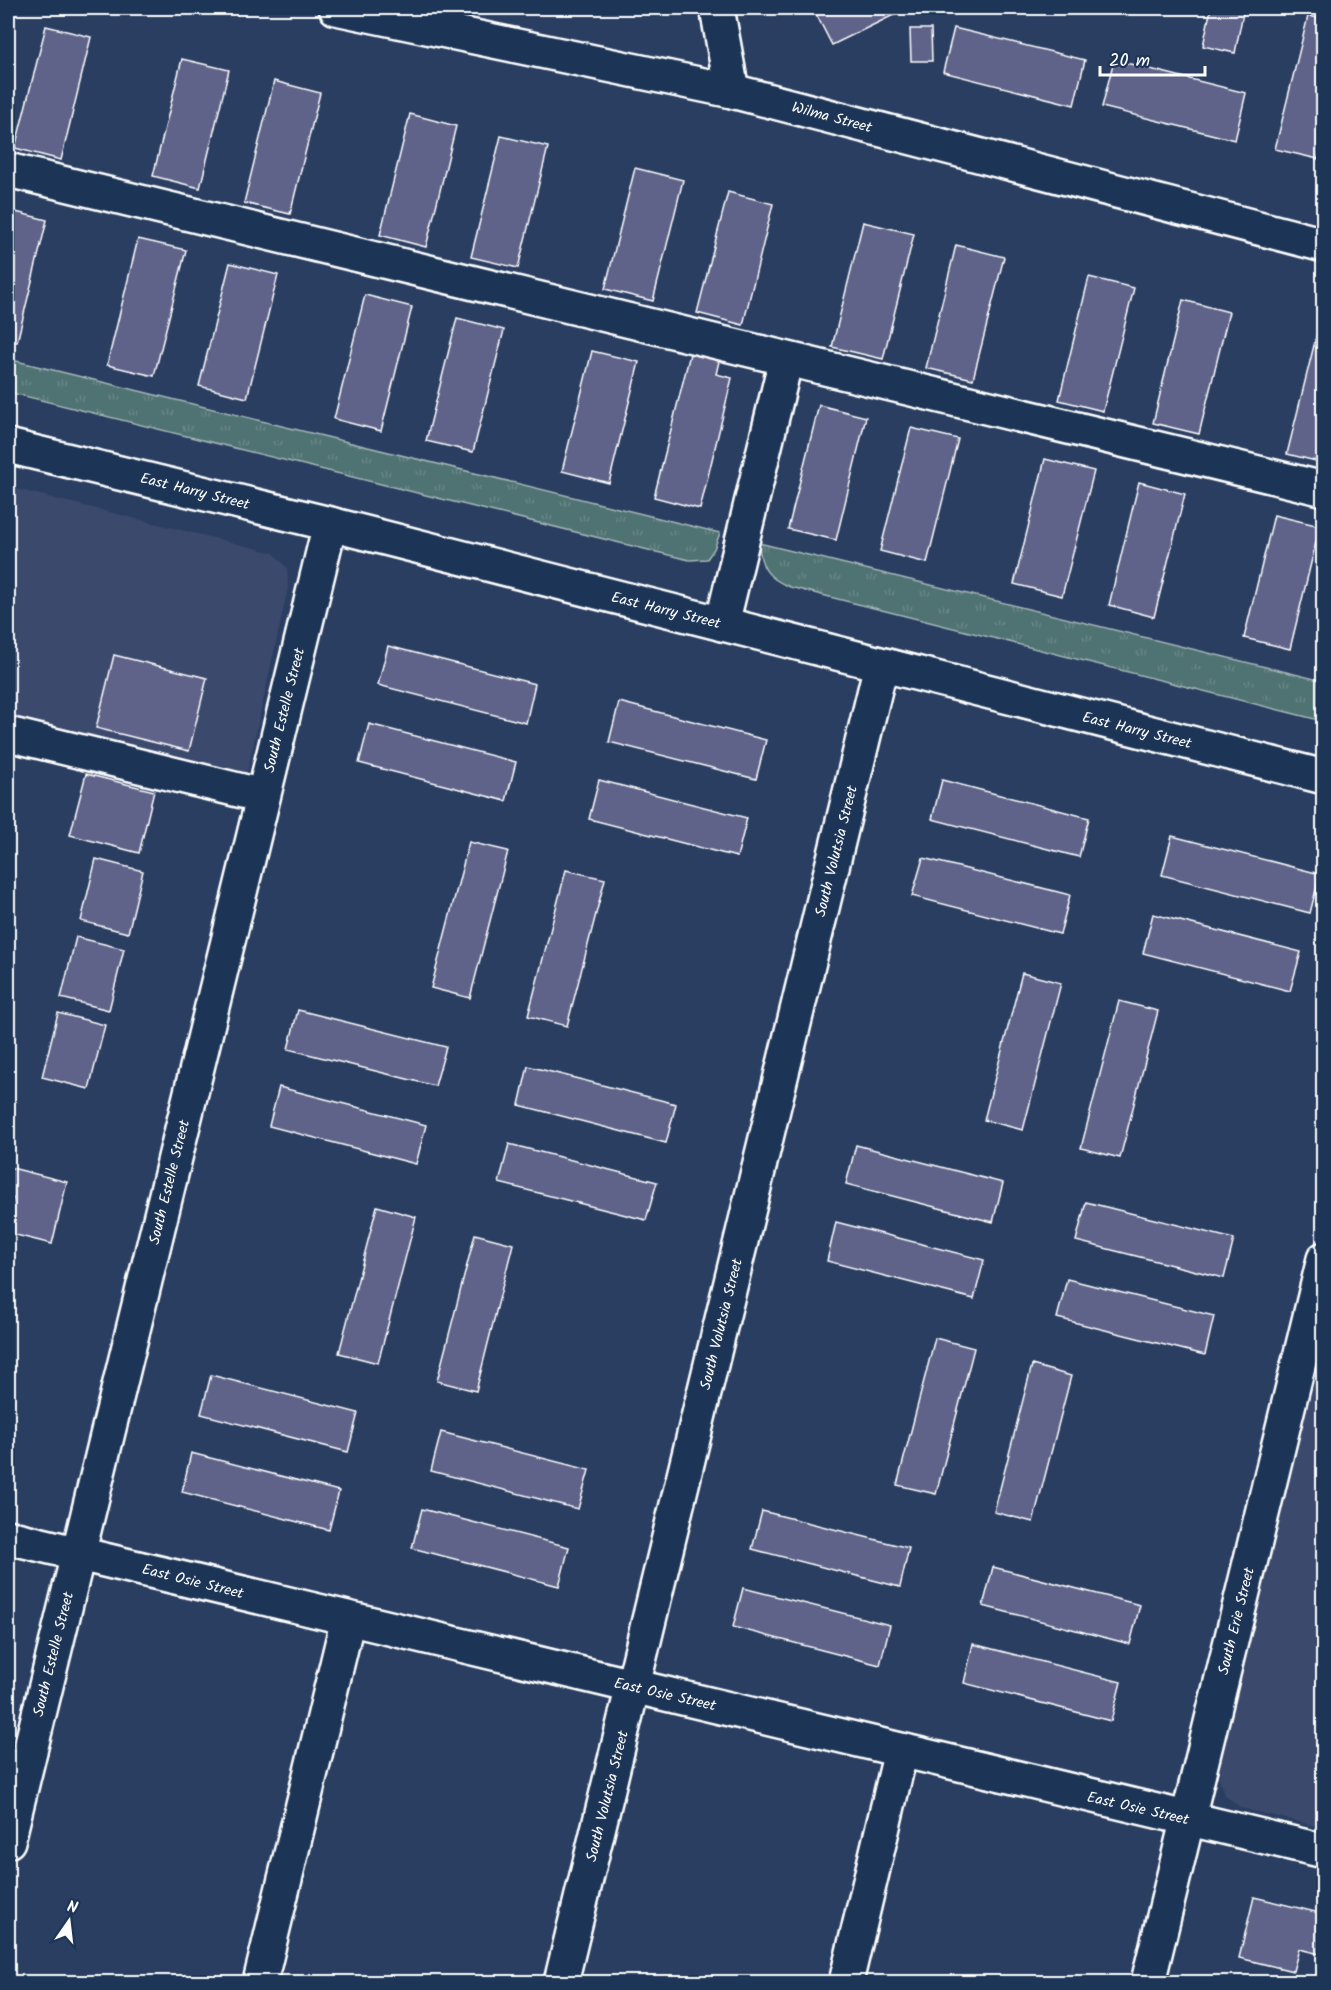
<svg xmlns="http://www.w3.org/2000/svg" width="1331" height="1990" font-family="Kalam,sans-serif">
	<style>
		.built { fill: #3a496d }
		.grass { fill: url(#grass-tufts); stroke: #a7b8b9; stroke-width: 1.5 }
		.building { fill: #5e6389; stroke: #fff; stroke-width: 1.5 }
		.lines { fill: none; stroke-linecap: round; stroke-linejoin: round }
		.minor-casing { stroke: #fff; stroke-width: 38 }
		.major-casing { stroke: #fff; stroke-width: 38 }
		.minor { stroke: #1d3557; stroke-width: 33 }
		.major { stroke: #1d3557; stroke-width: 33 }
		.labels { text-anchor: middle; stroke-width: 6; stroke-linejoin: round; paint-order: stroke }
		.street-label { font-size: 15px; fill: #fff; stroke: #1d3557 }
	</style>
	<defs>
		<pattern id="grass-tufts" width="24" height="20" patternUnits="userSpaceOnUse" patternTransform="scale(1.5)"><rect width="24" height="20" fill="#4f7273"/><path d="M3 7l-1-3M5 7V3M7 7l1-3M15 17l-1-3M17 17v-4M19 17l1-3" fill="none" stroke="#698788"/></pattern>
	</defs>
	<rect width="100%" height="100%" fill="#2a3e61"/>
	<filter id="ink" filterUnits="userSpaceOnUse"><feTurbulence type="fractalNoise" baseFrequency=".0167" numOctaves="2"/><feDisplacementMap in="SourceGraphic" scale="12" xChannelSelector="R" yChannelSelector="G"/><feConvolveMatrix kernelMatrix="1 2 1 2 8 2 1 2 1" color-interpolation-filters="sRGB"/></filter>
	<g filter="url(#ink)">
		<!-- built -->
		<g class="built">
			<path d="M8,487L274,553L287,568L288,588L240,806L8,749Z"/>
			<path d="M1323,1345L1324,1828H1323L1241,1808L1224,1794L1219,1778L1222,1757Z"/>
		</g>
		<!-- grass -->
		<g class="grass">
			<path d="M8,359L720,533L714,549L707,559L689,560L8,392Z"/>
			<path d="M759,543L1323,681V721L790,587C767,578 760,567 759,543Z"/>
		</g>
		<!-- building -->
		<g class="building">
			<path d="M813,8H908L832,45Z"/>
			<path d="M1211,8H1244L1235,53L1203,46Z"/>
			<path d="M1308,16L1324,19V138L1318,159L1275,149Z"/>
			<path d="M46,26L91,37L61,160L15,148Z"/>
			<path d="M954,28L1085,60L1074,105L943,72Z"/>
			<path d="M910,29H931L932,61H911Z"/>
			<path d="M182,59L229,70L200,188L153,176Z"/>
			<path d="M1114,60L1246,93L1235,140L1102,107Z"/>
			<path d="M274,81L320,93L290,214L244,203Z"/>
			<path d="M410,114L456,126L426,247L380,235Z"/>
			<path d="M501,136L548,147L518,268L471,257Z"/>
			<path d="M635,168L683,180L653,301L605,289Z"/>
			<path d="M728,192L773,204L743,325L697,313Z"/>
			<path d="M8,210L47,220L17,342L8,340Z"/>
			<path d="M863,222L914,234L883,359L832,347Z"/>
			<path d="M138,239L186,250L154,376L107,365Z"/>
			<path d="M956,245L1004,257L973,379L926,368Z"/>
			<path d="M230,263L278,275L247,398L199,386Z"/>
			<path d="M1089,277L1134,288L1103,411L1059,400Z"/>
			<path d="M365,295L412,307L381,431L334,419Z"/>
			<path d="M1183,300L1229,312L1199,434L1153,423Z"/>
			<path d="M457,318L504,330L473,452L426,441Z"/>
			<path d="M1317,333L1324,334V463L1287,454Z"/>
			<path d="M691,350L720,357L716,374L732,378L700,509L654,497Z"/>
			<path d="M592,351L639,362L609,483L562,471Z"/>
			<path d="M819,405L866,417L836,540L788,529Z"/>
			<path d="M911,428L958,439L927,563L880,551Z"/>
			<path d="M1045,459L1094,471L1062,596L1014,584Z"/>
			<path d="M1139,482L1185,494L1154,617L1109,605Z"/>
			<path d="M1274,515L1320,526L1290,649L1244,638Z"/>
			<path d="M388,646L535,684L526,723L378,685Z"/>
			<path d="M114,655L207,678L189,751L96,728Z"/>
			<path d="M619,702L766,740L756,779L609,742Z"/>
			<path d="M369,724L516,762L506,801L359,763Z"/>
			<path d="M86,774L154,791L139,853L70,835Z"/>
			<path d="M599,780L747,818L737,857L589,819Z"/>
			<path d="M942,780L1089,818L1079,857L932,819Z"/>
			<path d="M1172,836L1320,874L1310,913L1162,875Z"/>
			<path d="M469,842L508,851L470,998L431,988Z"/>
			<path d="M923,858L1070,895L1060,934L912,896Z"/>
			<path d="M96,859L143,871L128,933L81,921Z"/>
			<path d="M566,870L605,879L567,1026L528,1016Z"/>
			<path d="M1153,914L1301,952L1290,991L1143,953Z"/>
			<path d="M76,937L124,949L109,1010L61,998Z"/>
			<path d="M1022,973L1061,983L1023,1130L984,1120Z"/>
			<path d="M1119,1001L1158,1011L1120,1158L1081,1148Z"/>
			<path d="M298,1010L446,1047L435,1086L288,1049Z"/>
			<path d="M58,1013L105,1025L89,1089L42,1077Z"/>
			<path d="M528,1066L676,1104L666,1143L519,1105Z"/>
			<path d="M279,1087L426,1125L416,1164L269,1126Z"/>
			<path d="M509,1144L657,1182L646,1220L499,1183Z"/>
			<path d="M856,1145L1003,1183L993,1222L846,1184Z"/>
			<path d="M8,1167L67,1182L52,1244L8,1233V1221L13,1198L8,1197Z"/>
			<path d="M1086,1202L1234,1239L1224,1278L1076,1241Z"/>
			<path d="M377,1206L416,1217L378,1363L339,1353Z"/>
			<path d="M836,1222L984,1260L974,1299L827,1261Z"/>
			<path d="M475,1234L513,1244L476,1391L437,1381Z"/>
			<path d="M1067,1279L1214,1316L1205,1355L1057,1318Z"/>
			<path d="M935,1338L974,1348L936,1494L897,1485Z"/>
			<path d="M1032,1365L1071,1376L1033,1522L994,1512Z"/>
			<path d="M211,1375L358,1413L348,1452L201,1414Z"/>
			<path d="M441,1432L589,1470L578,1509L431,1471Z"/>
			<path d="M191,1453L339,1491L329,1530L182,1492Z"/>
			<path d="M422,1509L569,1547L559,1586L412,1548Z"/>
			<path d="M762,1511L909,1548L900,1587L752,1549Z"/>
			<path d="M993,1567L1140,1605L1130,1644L983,1606Z"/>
			<path d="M743,1588L890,1625L880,1665L733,1627Z"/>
			<path d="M973,1644L1121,1682L1111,1721L964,1683Z"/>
			<path d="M1254,1897L1324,1914V1955L1299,1949L1293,1971L1239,1958Z"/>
		</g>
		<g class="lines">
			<!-- minor casing -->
			<g class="minor-casing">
				<g id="minor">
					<path d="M336,8L732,91L1324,245"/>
					<path d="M717,8L732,91"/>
					<path d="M8,170L1324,489"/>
					<path d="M722,624L786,359"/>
					<path d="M8,734L263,796"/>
					<path d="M8,1537L1324,1851"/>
					<path d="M8,1841L330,524"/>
					<path d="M260,1982L348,1619"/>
					<path d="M561,1982L881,665"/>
					<path d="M846,1982L901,1751"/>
					<path d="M1148,1982L1324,1259"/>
				</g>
			</g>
			<!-- major casing -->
			<g class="major-casing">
				<path id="major" d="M8,446L330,524L1324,777"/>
			</g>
			<!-- minor -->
			<use href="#minor" class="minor"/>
			<!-- major -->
			<use href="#major" class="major"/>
		</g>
	</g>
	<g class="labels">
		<!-- street labels -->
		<g class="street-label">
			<text transform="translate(832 117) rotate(15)" y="5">Wilma Street</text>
			<text transform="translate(195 491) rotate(14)" y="5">East Harry Street</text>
			<text transform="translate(666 610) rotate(14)" y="5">East Harry Street</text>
			<text transform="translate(284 710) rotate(-76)" y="5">South Estelle Street</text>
			<text transform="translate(1137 730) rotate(14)" y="5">East Harry Street</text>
			<text transform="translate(836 851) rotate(-76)" y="5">South Volutsia Street</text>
			<text transform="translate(169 1182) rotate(-76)" y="5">South Estelle Street</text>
			<text transform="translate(721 1324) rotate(-76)" y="5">South Volutsia Street</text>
			<text transform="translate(193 1581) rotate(14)" y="5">East Osie Street</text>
			<text transform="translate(1236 1621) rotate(-76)" y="5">South Erie Street</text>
			<text transform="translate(53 1654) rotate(-76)" y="5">South Estelle Street</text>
			<text transform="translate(665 1694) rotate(13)" y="5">East Osie Street</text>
			<text transform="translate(607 1796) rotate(-76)" y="5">South Volutsia Street</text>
			<text transform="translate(1138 1808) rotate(13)" y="5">East Osie Street</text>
		</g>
	</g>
	<!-- margin -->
	<rect width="1331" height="1990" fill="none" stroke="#1d3557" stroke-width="30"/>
	<rect x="15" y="15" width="1301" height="1960" fill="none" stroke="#fff" stroke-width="2" filter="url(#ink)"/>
	<!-- north arrow -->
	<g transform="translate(69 1921) rotate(14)" stroke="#1d3557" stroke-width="4.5" paint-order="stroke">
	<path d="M0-4.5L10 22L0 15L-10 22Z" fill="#ffffff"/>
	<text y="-9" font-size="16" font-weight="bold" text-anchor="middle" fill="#ffffff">N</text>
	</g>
	<!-- scale -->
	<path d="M1100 66v9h105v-9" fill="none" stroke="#ffffff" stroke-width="3"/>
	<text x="1109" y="66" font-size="18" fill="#ffffff" stroke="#1d3557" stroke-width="4.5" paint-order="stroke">20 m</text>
</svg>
